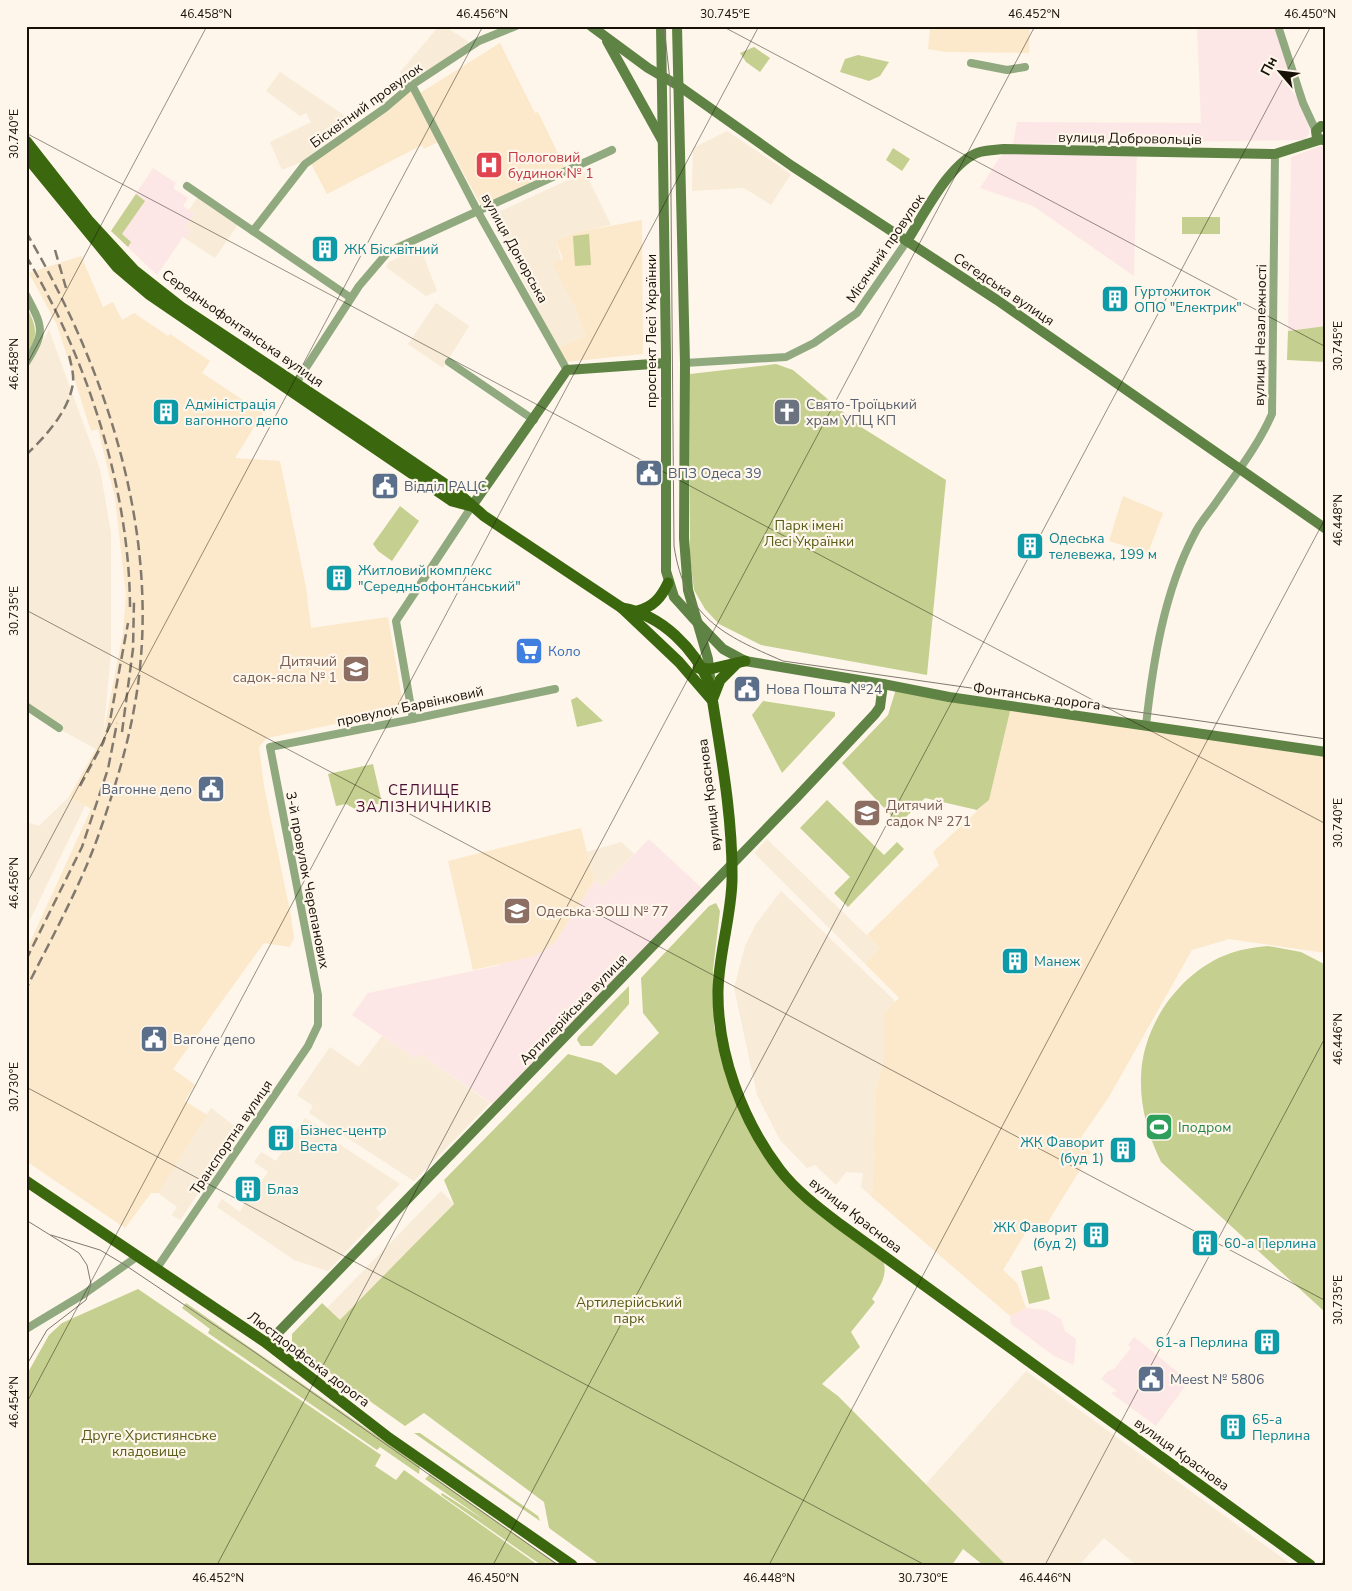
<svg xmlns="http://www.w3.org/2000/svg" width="1352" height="1591" font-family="'Nunito Sans',sans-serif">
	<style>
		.commercial { fill: #fde7e6 }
		.industrial { fill: #f8ebd7 }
		.built { fill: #fce8ca }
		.green { fill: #c5cf8f }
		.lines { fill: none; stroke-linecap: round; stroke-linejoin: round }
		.street { stroke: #90a97f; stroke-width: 8 }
		.secondary { stroke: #5f8344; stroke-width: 10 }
		.primary { stroke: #3b670e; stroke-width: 11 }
		.tram { stroke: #81796e; stroke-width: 1 }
		.rail { stroke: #81796e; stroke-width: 2.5; stroke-dasharray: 10 5; stroke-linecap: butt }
		.ticks { fill: none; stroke: #181107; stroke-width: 1; stroke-opacity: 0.45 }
		.labels { text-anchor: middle; stroke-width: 4.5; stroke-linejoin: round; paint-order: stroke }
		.street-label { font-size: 14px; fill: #181107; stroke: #fef6ea }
		.health-label { font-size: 14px; fill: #be3a42; stroke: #fef6ea; text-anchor: start }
		.culture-label { font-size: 14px; fill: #0d838f; stroke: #fef6ea; text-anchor: start }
		.worship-label { font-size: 14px; fill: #5b616d; stroke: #fef6ea; text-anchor: start }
		.service-label { font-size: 14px; fill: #4e5e75; stroke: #fef6ea; text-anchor: start }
		.park-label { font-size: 14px; fill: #565d16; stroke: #fef6ea }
		.shop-label { font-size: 14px; fill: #366cbe; stroke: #fef6ea; text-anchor: start }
		.education-label { font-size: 14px; fill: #785e54; stroke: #fef6ea; text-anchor: start }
		.leisure-label { font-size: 14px; fill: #27864d; stroke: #fef6ea; text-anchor: start }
		.neighbourhood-label { font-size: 15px; letter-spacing: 1px; fill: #4a0d33; stroke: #fef6ea }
		.neatline { fill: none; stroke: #181107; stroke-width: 2 }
		.ticks-label { font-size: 12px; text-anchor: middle; fill: #181107 }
	</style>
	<rect width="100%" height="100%" fill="#fef6ea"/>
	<!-- commercial -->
	<g class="commercial">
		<path d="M1214,26H1277L1309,127V134L1305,140L1013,144L1017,122L1201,123L1197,28Z"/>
		<path d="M1326,144V326L1288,331L1291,157Z"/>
		<path d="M1006,152L1137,153L1134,276L1033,206L980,188L999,158Z"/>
		<path d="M153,168L176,183L173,188L188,198L183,206L195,214L186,227L191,231L186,239L183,237L157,275L111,231Z"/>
		<path d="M649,839L705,891L497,1107L420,1054L416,1059L352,1015L368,993L496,966L556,941L594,881L602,887Z"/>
		<path d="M1026,1308L1046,1310L1061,1319L1065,1331L1076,1339L1074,1365L1054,1356L1011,1324L1010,1316Z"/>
		<path d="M1134,1337L1189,1381L1156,1426L1111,1393L1117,1391L1101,1379L1108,1371L1115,1368L1131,1348L1128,1345Z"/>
	</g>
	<!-- industrial -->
	<g class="industrial">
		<path d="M439,26H444L469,42L407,86L400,72Z"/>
		<path d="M280,72L354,122L301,162L282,170L270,142L311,122L306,113L300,116L266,91Z"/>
		<path d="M727,131L791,174L771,205L744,188L692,191L693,148Z"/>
		<path d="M585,172L611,225L578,232L556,241L574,305L586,336L558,348L490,216Z"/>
		<path d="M199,195L239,223L215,258L186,239L191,231L186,227L195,214L189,210Z"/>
		<path d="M420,247L437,291L426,296L386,267L389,262Z"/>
		<path d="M436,303L469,326L443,368L408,344Z"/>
		<path d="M49,330L100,469L111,533V653L103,736L96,749L63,731L64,726L26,701V369Z"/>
		<path d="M69,797L85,806L26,928V822L39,826Z"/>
		<path d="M767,839L880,948L865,964L754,853Z"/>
		<path d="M621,842L634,854L602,887L594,881L587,852Z"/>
		<path d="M781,891L896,1002L884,1013V1058L876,1089L872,1197L861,1187L863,1173L846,1172L836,1185L815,1165L807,1168L780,1140L757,1095L734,988L745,946L756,924Z"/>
		<path d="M382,1036L416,1059L420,1054L490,1103L414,1181L309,1113L313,1106L297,1095L330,1047L359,1067Z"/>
		<path d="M211,1108L241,1131L180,1220L172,1215L177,1207L158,1193Z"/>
		<path d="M305,1118L318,1126L316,1129L400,1184L376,1208L381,1214L328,1271L294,1260L217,1207L222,1199L240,1212L250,1192L253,1193L268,1172L254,1162L261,1152L276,1161Z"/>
		<path d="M441,1191L454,1204L340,1321L327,1308Z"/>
		<path d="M1026,1371L1292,1565H1136L1104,1538L1079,1565H1006L926,1484Z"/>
	</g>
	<!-- built -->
	<g class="built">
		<path d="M930,26H1030L1029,53L945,52L928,49Z"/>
		<path d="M500,43L535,113L538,112L567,172L484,211L420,93Z"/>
		<path d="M412,86L440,141L424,149L422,145L327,194L310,162Z"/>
		<path d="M642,220L643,354L565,362L558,348L586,336L574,305L553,264L563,259L556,241L578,232Z"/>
		<path d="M81,256L103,307L113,302L122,320L134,313L168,336L170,334L210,361L202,373L263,413L235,458L280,461L306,587L311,628L388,617L404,710L267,738L259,747L264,786L291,916L294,938L290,947L264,943L173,1069L195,1085L185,1101L207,1115L158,1193H151L125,1228L26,1161V951L91,809L69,797L103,736L123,632L126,595L115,498L98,429L91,431L57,325L29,273Z"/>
		<path d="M1123,496L1163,513L1148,553L1109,541Z"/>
		<path d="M1011,707L1326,753V953L1229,939L1192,950L1110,1095L1078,1142L1091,1152L1043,1230L1029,1227L1003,1270L1017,1283L1026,1308L1010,1316L872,1197L876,1089L884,1058V1013L899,998L865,964L880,948L867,935L939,865L933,852L989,800Z"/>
		<path d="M581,828L594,881L556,941L535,956L473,970L448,861Z"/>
	</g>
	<!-- green -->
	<g class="green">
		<path d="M754,47L770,58L760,72L746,62L740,53Z"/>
		<path d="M858,55L889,62L880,76L869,81L840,72L845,59Z"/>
		<path d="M893,148L910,159L902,171L886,160Z"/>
		<path d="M136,194L145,201L122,234L131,242L128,247L111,231Z"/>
		<rect x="1182" y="217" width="38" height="17"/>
		<path d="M589,234L591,265L575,266L573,236Z"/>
		<path d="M26,306C37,326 39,337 26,358Z"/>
		<path d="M1326,326V362L1287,360L1288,331Z"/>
		<path d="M776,364L793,370L861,427L946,480L927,675L761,645L719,624L705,609L694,590L690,558V374Z"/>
		<path d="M400,506L419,521L392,561L378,551L373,544Z"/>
		<path d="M896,689L1011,707L989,800L977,810L925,798L899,824L842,763L888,715Z"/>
		<path d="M577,697L603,721L577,727L571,700Z"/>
		<path d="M763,701L835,712V716L782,773L752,715Z"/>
		<path d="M373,764L382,803L355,809L346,804L336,806L328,774Z"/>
		<path d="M827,800L884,855L897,842L904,849L848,907L834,893L850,877L800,828Z"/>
		<path d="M716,903L720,911L713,970L714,1026L720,1055L764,1153L882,1257C889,1274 881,1285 872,1299L875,1302L851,1332L860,1347L822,1384L838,1396L1006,1565H983L963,1549L952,1565H600L549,1528L544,1502L424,1413L405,1426L292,1346V1334L322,1303L340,1320L454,1204L444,1180L568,1054L601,1063L616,1075L659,1033L643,1013L641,978L709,906Z"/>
		<path d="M1268,946L1301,952L1326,965V1313L1161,1162C1148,1135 1140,1107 1141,1077C1142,1025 1181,970 1231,953C1243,949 1255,947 1268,946Z"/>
		<path d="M629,986V1004L592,1046H581L577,1040L578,1037Z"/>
		<path d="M1042,1266L1050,1299L1029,1304L1021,1271Z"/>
		<path d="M138,1289L381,1455L375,1466L396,1480L404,1470L538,1565H26V1376L49,1335L62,1323Z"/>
		<path d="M186,1303L420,1466L419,1474L380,1447L377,1450L208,1333L210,1329L182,1308Z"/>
		<path d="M414,1433H420L538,1516L540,1521Z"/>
		<path d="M430,1474L559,1565H541L441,1495L442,1493L486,1521L425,1479Z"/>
	</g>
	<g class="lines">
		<!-- street -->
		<g class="street">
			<path d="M1278,26L1303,103L1316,131"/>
			<path d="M971,63L1007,70L1025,67"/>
			<path d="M412,85L478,212L567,370"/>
			<path d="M187,186L351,298"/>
			<path d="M253,231L305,164L385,108L412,85L479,41L516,26"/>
			<path d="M26,295C43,327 46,331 26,363"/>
			<path d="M449,362L534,420"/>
			<path d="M685,363L786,357L814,343L857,313L907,241"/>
			<path d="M296,383L359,286L388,252L612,150"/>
			<path d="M26,706L59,728"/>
			<path d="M413,719L396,621L472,506"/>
			<path d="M1146,725C1153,662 1164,592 1194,535C1199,524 1208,514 1215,504C1235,475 1258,446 1272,414L1275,154"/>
			<path d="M157,1268L308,1046L318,1025V995L270,747L413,719L555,689"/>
			<path d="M26,1329L84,1294L138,1256"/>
		</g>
		<!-- secondary -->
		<g class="secondary">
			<path d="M591,26L648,68L679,86L792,166L997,300L1326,529"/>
			<path d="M661,26L666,356V571L674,597L692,617L723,649L745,661L883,684L949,697L1326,752"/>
			<path d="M677,26L685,363L684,538L688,590L708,659L710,677"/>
			<path d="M607,41L662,140"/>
			<path d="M1323,140L1317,138L1316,131L1321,126L1326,127"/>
			<path d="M907,241C923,216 951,160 980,152C988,150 996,150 1004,149L1275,154L1319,140"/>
			<path d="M472,506L567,370L666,363"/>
			<path d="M267,1344L798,796L875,714L880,707L883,684"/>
		</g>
		<!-- primary -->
		<g class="primary">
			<path d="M26,141L88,220L134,270L181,307L363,428L458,493L484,516L622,608L679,662L711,699"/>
			<path d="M26,156L117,267L150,295L452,501L471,506"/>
			<path d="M622,608C662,615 695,649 710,685C720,750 733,815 732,881C731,917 719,953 718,990C717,1053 742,1120 780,1170C796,1191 820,1209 841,1225L1310,1565"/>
			<path d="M637,611C653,607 661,598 668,583"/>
			<path d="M698,668L710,669L745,661"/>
			<path d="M713,698L720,680L737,663"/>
			<path d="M26,1181L265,1342L389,1438L572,1565"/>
		</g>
		<!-- tram -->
		<g class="tram">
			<path d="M664,26L670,81L674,546C685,618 723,635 783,661L1326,739"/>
			<path d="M26,1220L79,1253L87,1265L91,1284L86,1300L47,1330L26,1366"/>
			<path d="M51,1235L100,1250L125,1265L250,1349L558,1565"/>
		</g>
		<!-- rail -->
		<g class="rail">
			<path d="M26,232C109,373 165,545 134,709C127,748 115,787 102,825C83,882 53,935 26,989"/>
			<path d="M55,250L66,288"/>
			<path d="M26,256C87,358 130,490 130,609"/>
			<path d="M26,455C46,436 69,411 73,383C74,374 71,364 69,355"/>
			<path d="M122,732L133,649L134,601"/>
			<path d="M80,786L103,743L109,726L128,623"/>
			<path d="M26,960L82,847L108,769L117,723"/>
		</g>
	</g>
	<!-- ticks -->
	<path class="ticks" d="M722,26L1326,347M26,133L1326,824M26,366L207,26M26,610L1326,1301M26,885L483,26M26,1087L925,1565M26,1404L759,26M26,1564L28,1565M217,1565L1035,26M493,1565L1311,26M769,1565L1326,517M1045,1565L1326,1036M1321,1565L1326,1555"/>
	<!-- icons -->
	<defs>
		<g id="hospital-square" transform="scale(1.4375)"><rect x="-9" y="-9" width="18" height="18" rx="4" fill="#e0444e" stroke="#fef6ea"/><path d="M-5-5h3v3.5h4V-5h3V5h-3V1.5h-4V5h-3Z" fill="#fff"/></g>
		<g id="building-square" transform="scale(1.4375)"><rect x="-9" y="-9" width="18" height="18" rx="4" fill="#0f9aa8" stroke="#fef6ea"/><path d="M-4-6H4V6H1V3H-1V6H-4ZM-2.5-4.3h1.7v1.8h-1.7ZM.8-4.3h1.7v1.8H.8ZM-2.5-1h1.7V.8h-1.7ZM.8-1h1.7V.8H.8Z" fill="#fff"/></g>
		<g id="church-square" transform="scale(1.4375)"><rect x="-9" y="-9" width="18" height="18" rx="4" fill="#6b7280" stroke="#fef6ea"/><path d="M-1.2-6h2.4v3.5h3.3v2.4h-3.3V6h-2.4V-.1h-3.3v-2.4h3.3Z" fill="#fff"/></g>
		<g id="civic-square" transform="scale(1.4375)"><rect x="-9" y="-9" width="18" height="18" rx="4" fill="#5c6f8a" stroke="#fef6ea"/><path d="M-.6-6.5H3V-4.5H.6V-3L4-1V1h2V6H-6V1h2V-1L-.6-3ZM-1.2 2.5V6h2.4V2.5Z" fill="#fff"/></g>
		<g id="supermarket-square" transform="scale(1.4375)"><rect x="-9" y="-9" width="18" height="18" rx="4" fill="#3f7fe0" stroke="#fef6ea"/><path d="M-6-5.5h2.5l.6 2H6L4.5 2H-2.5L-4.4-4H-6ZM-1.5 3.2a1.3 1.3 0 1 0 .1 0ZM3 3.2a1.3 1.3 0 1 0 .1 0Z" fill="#fff"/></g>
		<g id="school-square" transform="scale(1.4375)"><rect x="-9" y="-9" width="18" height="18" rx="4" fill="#8d6e63" stroke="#fef6ea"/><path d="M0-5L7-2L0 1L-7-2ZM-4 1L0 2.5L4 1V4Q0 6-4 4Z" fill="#fff"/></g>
		<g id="stadium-square" transform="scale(1.4375)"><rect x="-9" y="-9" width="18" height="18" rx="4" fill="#2e9e5b" stroke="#fef6ea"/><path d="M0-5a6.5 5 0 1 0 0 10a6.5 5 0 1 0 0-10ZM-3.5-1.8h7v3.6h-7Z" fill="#fff"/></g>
	</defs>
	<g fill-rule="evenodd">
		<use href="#hospital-square" x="489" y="165"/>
		<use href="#building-square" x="325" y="249"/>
		<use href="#building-square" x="1115" y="299"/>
		<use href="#building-square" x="166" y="412"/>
		<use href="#church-square" x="787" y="412"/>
		<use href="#civic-square" x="649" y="473"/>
		<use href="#civic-square" x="385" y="486"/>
		<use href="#building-square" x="1030" y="546"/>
		<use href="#building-square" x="339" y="578"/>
		<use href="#supermarket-square" x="529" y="651"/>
		<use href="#school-square" x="356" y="669"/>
		<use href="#civic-square" x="747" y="689"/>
		<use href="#civic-square" x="211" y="789"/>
		<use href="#school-square" x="867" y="813"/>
		<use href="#school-square" x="517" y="911"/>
		<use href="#building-square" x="1015" y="961"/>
		<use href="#civic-square" x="154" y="1039"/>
		<use href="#stadium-square" x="1159" y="1127"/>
		<use href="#building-square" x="281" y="1138"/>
		<use href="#building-square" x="1123" y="1150"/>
		<use href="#building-square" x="248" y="1189"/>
		<use href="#building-square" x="1096" y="1235"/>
		<use href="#building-square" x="1205" y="1243"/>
		<use href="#building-square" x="1267" y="1342"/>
		<use href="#civic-square" x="1151" y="1379"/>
		<use href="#building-square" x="1233" y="1427"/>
	</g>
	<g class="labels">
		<!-- street labels -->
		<g class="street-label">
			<text transform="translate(366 105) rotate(-36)" y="5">Бісквітний провулок</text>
			<text transform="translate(1130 138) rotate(1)" y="5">вулиця Добровольців</text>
			<text transform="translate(515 248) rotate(61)" y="5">вулиця Донорська</text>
			<text transform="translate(885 248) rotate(-56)" y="5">Місячний провулок</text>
			<text transform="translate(1004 289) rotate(34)" y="5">Сегедська вулиця</text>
			<text transform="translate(243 328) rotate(35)" y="5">Середньофонтанська вулиця</text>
			<text transform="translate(651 331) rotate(-90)" y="5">проспект Лесі Українки</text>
			<text transform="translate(1260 335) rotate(-89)" y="5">вулиця Незалежності</text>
			<text transform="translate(1037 696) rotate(8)" y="5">Фонтанська дорога</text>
			<text transform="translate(410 706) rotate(-12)" y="5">провулок Барвінковий</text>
			<text transform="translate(709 795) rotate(-97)" y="5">вулиця Краснова</text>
			<text transform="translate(308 880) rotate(79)" y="5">3-й провулок Черепанових</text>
			<text transform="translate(573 1009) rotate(-46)" y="5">Артилерійська вулиця</text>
			<text transform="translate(231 1137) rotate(-56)" y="5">Транспортна вулиця</text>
			<text transform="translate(856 1215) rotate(38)" y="5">вулиця Краснова</text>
			<text transform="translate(309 1359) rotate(37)" y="5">Люстдорфська дорога</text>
			<text transform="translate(1182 1454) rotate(36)" y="5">вулиця Краснова</text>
		</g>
		<!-- health labels -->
		<g class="health-label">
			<text x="508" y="162">Пологовий<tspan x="508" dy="16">будинок № 1</tspan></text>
		</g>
		<!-- culture labels -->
		<g class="culture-label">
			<text x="344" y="254">ЖК Бісквітний</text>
			<text x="1134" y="296">Гуртожиток<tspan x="1134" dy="16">ОПО "Електрик"</tspan></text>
			<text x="185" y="409">Адміністрація<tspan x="185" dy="16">вагонного депо</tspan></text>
			<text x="1049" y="543">Одеська<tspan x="1049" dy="16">телевежа, 199 м</tspan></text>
			<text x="358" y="575">Житловий комплекс<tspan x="358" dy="16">"Середньофонтанський"</tspan></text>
			<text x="1034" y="966">Манеж</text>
			<text x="300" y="1135">Бізнес-центр<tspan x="300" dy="16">Веста</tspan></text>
			<text x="1104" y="1147" text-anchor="end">ЖК Фаворит<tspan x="1104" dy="16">(буд 1)</tspan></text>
			<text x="267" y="1194">Блаз</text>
			<text x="1077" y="1232" text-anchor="end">ЖК Фаворит<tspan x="1077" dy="16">(буд 2)</tspan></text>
			<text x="1224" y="1248">60-а Перлина</text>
			<text x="1248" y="1347" text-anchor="end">61-а Перлина</text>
			<text x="1252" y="1424">65-а<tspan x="1252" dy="16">Перлина</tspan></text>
		</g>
		<!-- worship labels -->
		<g class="worship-label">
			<text x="806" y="409">Свято-Троїцький<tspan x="806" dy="16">храм УПЦ КП</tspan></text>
		</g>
		<!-- service labels -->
		<g class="service-label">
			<text x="668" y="478">ВПЗ Одеса 39</text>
			<text x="404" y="491">Відділ РАЦС</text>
			<text x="766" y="694">Нова Пошта №24</text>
			<text x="192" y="794" text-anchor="end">Вагонне депо</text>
			<text x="173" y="1044">Вагоне депо</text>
			<text x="1170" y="1384">Meest № 5806</text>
		</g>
		<!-- park labels -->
		<g class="park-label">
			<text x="809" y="530">Парк імені<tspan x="809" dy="16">Лесі Українки</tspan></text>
			<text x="629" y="1307">Артилерійський<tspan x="629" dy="16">парк</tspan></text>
			<text x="149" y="1440">Друге Християнське<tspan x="149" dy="16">кладовище</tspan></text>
		</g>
		<!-- shop labels -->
		<g class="shop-label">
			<text x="548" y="656">Коло</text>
		</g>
		<!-- education labels -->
		<g class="education-label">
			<text x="337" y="666" text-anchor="end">Дитячий<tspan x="337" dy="16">садок-ясла № 1</tspan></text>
			<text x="886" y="810">Дитячий<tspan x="886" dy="16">садок № 271</tspan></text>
			<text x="536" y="916">Одеська ЗОШ № 77</text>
		</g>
		<!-- leisure labels -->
		<g class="leisure-label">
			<text x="1178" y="1132">Іподром</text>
		</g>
		<!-- neighbourhood labels -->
		<g class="neighbourhood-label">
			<text x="424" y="795">СЕЛИЩЕ<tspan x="424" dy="17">ЗАЛІЗНИЧНИКІВ</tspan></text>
		</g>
	</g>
	<!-- border -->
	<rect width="1352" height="1591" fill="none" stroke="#fef6ea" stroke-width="55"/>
	<!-- north arrow -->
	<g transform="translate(1280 72) rotate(298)" stroke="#fef6ea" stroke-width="4" paint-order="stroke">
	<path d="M0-4L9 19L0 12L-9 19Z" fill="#181107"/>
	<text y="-8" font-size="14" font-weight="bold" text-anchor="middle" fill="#181107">Пн</text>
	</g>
	<rect x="28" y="28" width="1296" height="1536" class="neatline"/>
	<g class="ticks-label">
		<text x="206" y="18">46.458°N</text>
		<text x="482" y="18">46.456°N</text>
		<text x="725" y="18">30.745°E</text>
		<text x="1034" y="18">46.452°N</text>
		<text x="1310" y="18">46.450°N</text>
		<text transform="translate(14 134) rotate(-90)" y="4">30.740°E</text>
		<text transform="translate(1338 346) rotate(-90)" y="4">30.745°E</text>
		<text transform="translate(14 364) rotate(-90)" y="4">46.458°N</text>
		<text transform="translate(1338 520) rotate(-90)" y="4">46.448°N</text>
		<text transform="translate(14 611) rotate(-90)" y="4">30.735°E</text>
		<text transform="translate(1338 823) rotate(-90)" y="4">30.740°E</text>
		<text transform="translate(14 883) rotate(-90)" y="4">46.456°N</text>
		<text transform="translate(1338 1039) rotate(-90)" y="4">46.446°N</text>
		<text transform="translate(14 1087) rotate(-90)" y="4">30.730°E</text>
		<text transform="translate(1338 1300) rotate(-90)" y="4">30.735°E</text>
		<text transform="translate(14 1402) rotate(-90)" y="4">46.454°N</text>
		<text x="218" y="1582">46.452°N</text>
		<text x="493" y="1582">46.450°N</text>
		<text x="769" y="1582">46.448°N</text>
		<text x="923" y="1582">30.730°E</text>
		<text x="1045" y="1582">46.446°N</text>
	</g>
</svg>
